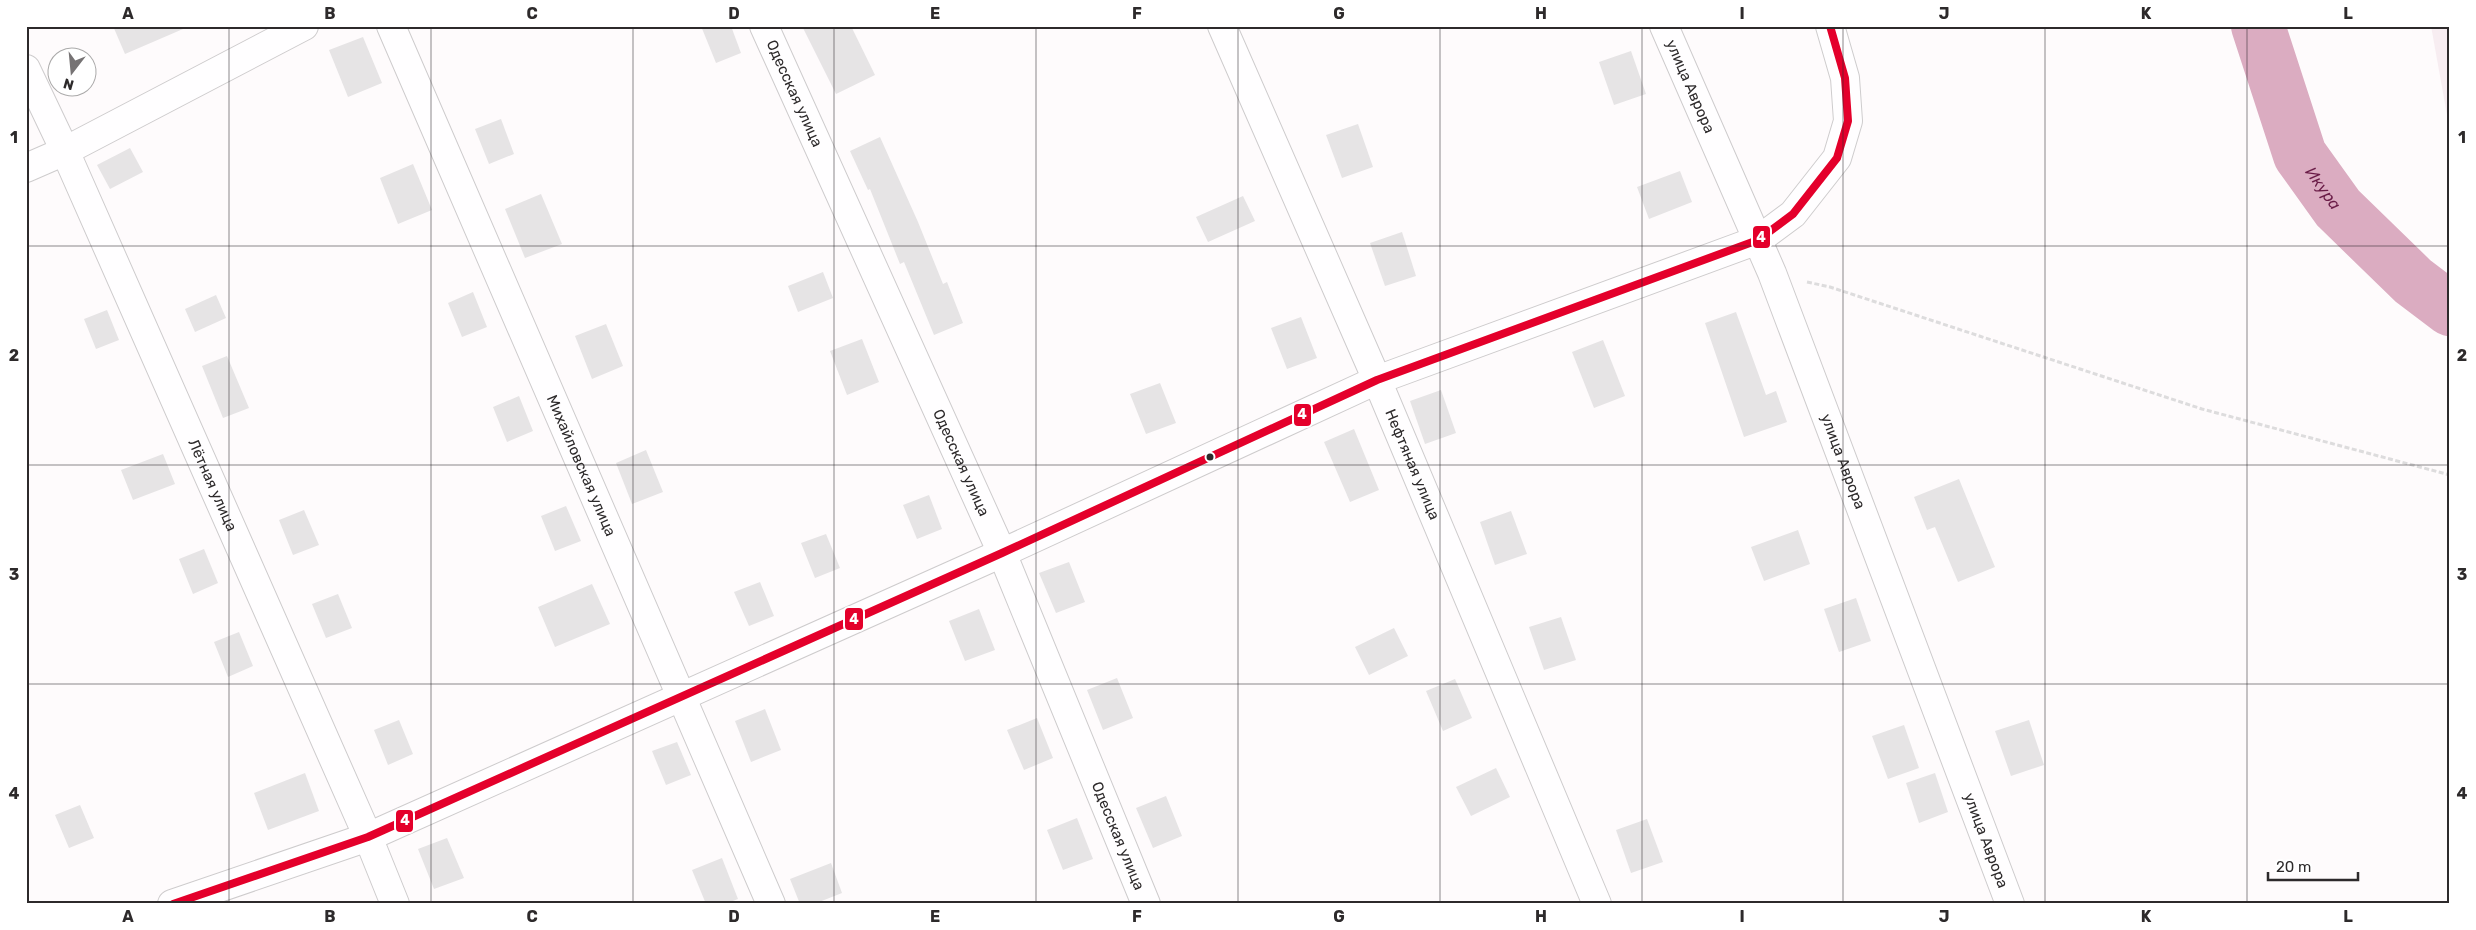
<svg xmlns="http://www.w3.org/2000/svg" width="2476" height="930" font-family="Rubik,sans-serif">
	<style>
		.built { fill: #f7edf1 }
		.lines { fill: none; stroke-linecap: round; stroke-linejoin: round }
		.river { stroke: #dbacc1; stroke-width: 54 }
		.building { fill: #e6e4e5 }
		.minor-casing { stroke: #cecccd; stroke-width: 30 }
		.path { stroke: #dddcdd; stroke-width: 3; stroke-dasharray: 5 2.5; stroke-linecap: butt }
		.minor { stroke: #fffeff; stroke-width: 28 }
		.bus-1-casing { stroke: #fff; stroke-width: 11 }
		.bus-1 { stroke: #e4002b; stroke-width: 8 }
		.grid { fill: none; stroke: #2d2a2b; stroke-width: 1; stroke-opacity: 0.55 }
		.bus-dot { fill: #2d2a2b; stroke: #fff; stroke-width: 2 }
		.labels { text-anchor: middle; stroke-width: 4; stroke-linejoin: round; paint-order: stroke }
		.street-label { font-size: 15px; fill: #2d2a2b; stroke: #fff }
		.water-label { font-size: 16px; font-style: italic; fill: #6a1c47; stroke: #fff }
		.line-badge { stroke: #fff; stroke-width: 2 }
		.badge-label { font-size: 14px; text-anchor: middle; font-weight: bold; fill: #fff }
		.neatline { fill: none; stroke: #2d2a2b; stroke-width: 2 }
		.grid-label { font-size: 16px; text-anchor: middle; font-weight: bold; fill: #2d2a2b }
	</style>
	<rect width="100%" height="100%" fill="#fefbfc"/>
	<!-- built -->
	<path class="built" d="M2431,26H2450V127L2449,126Z"/>
	<g class="lines">
		<!-- river -->
		<path class="river" id="s1" d="M2258,26L2300,155L2338,208L2413,281L2450,309"/>
	</g>
	<!-- building -->
	<g class="building">
		<path d="M113,26H190L125,54Z"/>
		<path d="M701,26H731L741,53L716,63Z"/>
		<path d="M802,26H851L875,75L836,94Z"/>
		<path d="M363,37L382,83L348,97L329,50Z"/>
		<path d="M1631,51L1646,94L1614,105L1599,62Z"/>
		<path d="M501,119L514,154L489,164L475,129Z"/>
		<path d="M1358,124L1373,167L1342,178L1326,135Z"/>
		<path d="M880,137L918,222L943,284L947,282L963,323L934,335L904,262L900,264L870,189L868,190L850,151Z"/>
		<path d="M130,148L143,172L110,189L97,165Z"/>
		<path d="M413,164L432,210L398,224L380,178Z"/>
		<path d="M1680,171L1692,202L1649,219L1637,187Z"/>
		<path d="M541,194L562,244L525,258L505,209Z"/>
		<path d="M1243,196L1255,221L1208,242L1196,217Z"/>
		<path d="M1402,232L1416,276L1385,286L1370,243Z"/>
		<path d="M823,272L833,298L798,312L788,286Z"/>
		<path d="M473,292L487,327L462,337L448,303Z"/>
		<path d="M216,295L226,318L195,332L185,309Z"/>
		<path d="M107,310L119,340L96,349L84,319Z"/>
		<path d="M1736,312L1766,395L1776,391L1787,422L1744,437L1705,323Z"/>
		<path d="M1301,317L1317,358L1287,369L1271,328Z"/>
		<path d="M606,324L623,366L592,379L575,336Z"/>
		<path d="M862,339L879,382L847,395L830,351Z"/>
		<path d="M1603,340L1625,396L1594,408L1572,352Z"/>
		<path d="M227,356L249,408L223,418L202,366Z"/>
		<path d="M1160,383L1176,423L1146,434L1130,394Z"/>
		<path d="M1441,390L1456,433L1425,444L1410,401Z"/>
		<path d="M519,396L533,431L507,442L493,407Z"/>
		<path d="M1354,429L1379,490L1350,502L1324,442Z"/>
		<path d="M646,450L663,492L632,504L616,463Z"/>
		<path d="M163,454L175,484L133,500L121,470Z"/>
		<path d="M1959,479L1995,567L1958,582L1935,527L1927,530L1914,497Z"/>
		<path d="M929,495L942,529L917,539L903,505Z"/>
		<path d="M566,506L581,541L555,551L541,516Z"/>
		<path d="M304,510L319,545L293,555L279,520Z"/>
		<path d="M1511,511L1527,554L1495,565L1480,522Z"/>
		<path d="M1798,530L1810,564L1764,581L1751,547Z"/>
		<path d="M826,534L840,568L815,578L801,543Z"/>
		<path d="M204,549L218,583L193,594L179,559Z"/>
		<path d="M1069,562L1085,602L1056,613L1039,573Z"/>
		<path d="M760,582L774,616L749,626L734,592Z"/>
		<path d="M592,584L610,624L555,647L538,607Z"/>
		<path d="M338,594L352,628L326,638L312,604Z"/>
		<path d="M1856,598L1871,641L1839,652L1824,609Z"/>
		<path d="M979,609L995,650L965,661L949,621Z"/>
		<path d="M1561,617L1576,660L1544,670L1529,627Z"/>
		<path d="M1394,628L1408,656L1369,675L1355,647Z"/>
		<path d="M239,632L253,666L228,677L214,642Z"/>
		<path d="M1117,678L1133,718L1103,730L1087,690Z"/>
		<path d="M1455,679L1472,718L1443,731L1426,691Z"/>
		<path d="M765,709L781,750L751,762L735,721Z"/>
		<path d="M1037,718L1053,758L1024,770L1007,730Z"/>
		<path d="M399,720L413,754L388,765L374,730Z"/>
		<path d="M2029,720L2044,765L2011,776L1995,731Z"/>
		<path d="M1904,725L1919,768L1888,779L1872,736Z"/>
		<path d="M677,742L691,775L666,785L652,751Z"/>
		<path d="M1496,768L1510,797L1471,816L1456,787Z"/>
		<path d="M305,773L319,811L268,830L254,793Z"/>
		<path d="M1935,773L1948,812L1919,823L1906,783Z"/>
		<path d="M1166,796L1182,836L1153,848L1136,808Z"/>
		<path d="M80,805L94,838L69,848L55,815Z"/>
		<path d="M1077,818L1093,859L1063,870L1047,830Z"/>
		<path d="M1647,819L1663,862L1631,873L1616,830Z"/>
		<path d="M447,838L464,878L434,889L418,849Z"/>
		<path d="M722,858L738,899L725,904H706L692,870Z"/>
		<path d="M831,863L842,893L814,904H800L790,879Z"/>
	</g>
	<g class="lines">
		<!-- minor casing -->
		<g class="minor-casing">
			<g id="minor">
				<path id="s2" d="M391,26L771,904"/>
				<path id="s3" d="M764,26L1002,553L1146,904"/>
				<path id="s4" d="M1222,26L1377,380L1597,904"/>
				<path id="s5" d="M1664,26L1772,273L2010,904"/>
				<path id="s6" d="M26,69L65,151L368,837L395,904"/>
				<path d="M26,168L65,151L304,26"/>
				<path d="M172,904L368,837L1002,553L1377,380L1758,240L1793,214L1837,158L1848,121L1845,78L1830,26"/>
			</g>
		</g>
		<!-- path -->
		<path class="path" d="M1807,282L1830,287L2202,409L2450,475"/>
		<!-- minor -->
		<use href="#minor" class="minor"/>
		<!-- bus-1 casing -->
		<g class="bus-1-casing">
			<path id="bus-1" d="M173,904L368,837L1002,553L1377,380L1758,240L1793,214L1837,158L1848,121L1845,78L1830,26"/>
		</g>
		<!-- bus-1 -->
		<use href="#bus-1" class="bus-1"/>
	</g>
	<!-- grid -->
	<path class="grid" d="M229,26V904M431,26V904M633,26V904M834,26V904M1036,26V904M1238,26V904M1440,26V904M1642,26V904M1843,26V904M2045,26V904M2247,26V904M26,246H2450M26,465H2450M26,684H2450"/>
	<!-- markers -->
	<circle class="bus-dot" cx="1210" cy="457" r="4.5"/>
	<g class="labels">
		<!-- street labels -->
		<g class="street-label">
			<text dy="5" stroke="none"><textPath href="#s5" startOffset="66">улица Аврора</textPath></text>
			<text dy="5" stroke="none"><textPath href="#s3" startOffset="74">Одесская улица</textPath></text>
			<text dy="5" stroke="none"><textPath href="#s3" startOffset="479">Одесская улица</textPath></text>
			<text dy="5" stroke="none"><textPath href="#s5" startOffset="471">улица Аврора</textPath></text>
			<text dy="5" stroke="none"><textPath href="#s4" startOffset="478">Нефтяная улица</textPath></text>
			<text dy="5" stroke="none"><textPath href="#s2" startOffset="479">Михайловская улица</textPath></text>
			<text dy="5" stroke="none"><textPath href="#s6" startOffset="456">Лётная улица</textPath></text>
			<text dy="5" stroke="none"><textPath href="#s3" startOffset="884">Одесская улица</textPath></text>
			<text dy="5" stroke="none"><textPath href="#s5" startOffset="876">улица Аврора</textPath></text>
		</g>
		<!-- water labels -->
		<g class="water-label">
			<text dy="6" stroke="none"><textPath href="#s1" startOffset="176">Икура</textPath></text>
		</g>
	</g>
	<g class="line-badge">
		<rect x="1752" y="225" width="19" height="24" rx="5" fill="#e4002b"/>
		<rect x="1293" y="403" width="19" height="24" rx="5" fill="#e4002b"/>
		<rect x="844" y="607" width="20" height="24" rx="5" fill="#e4002b"/>
		<rect x="395" y="809" width="19" height="24" rx="5" fill="#e4002b"/>
	</g>
	<g class="badge-label">
		<text x="1761" y="242">4</text>
		<text x="1302" y="419">4</text>
		<text x="854" y="624">4</text>
		<text x="405" y="825">4</text>
	</g>
	<!-- border -->
	<rect width="2476" height="930" fill="none" stroke="#ffffff" stroke-width="55"/>
	<!-- north arrow -->
	<g transform="translate(72 72) rotate(196)"><circle r="24" fill="#ffffff" stroke="#abaaaa"/>
	<path d="M0-4L9 19L0 12L-9 19Z" fill="#767374"/>
	<text y="-8" font-size="14" font-weight="bold" text-anchor="middle" fill="#2d2a2b">N</text>
	</g>
	<!-- scale -->
	<path d="M2268 872v8h90v-8" fill="none" stroke="#2d2a2b" stroke-width="2.5"/>
	<text x="2276" y="872" font-size="15" fill="#2d2a2b" stroke="#ffffff" stroke-width="4" paint-order="stroke">20 m</text>
	<rect x="28" y="28" width="2420" height="874" class="neatline"/>
	<g class="grid-label">
		<text x="128" y="19">A</text>
		<text x="330" y="19">B</text>
		<text x="532" y="19">C</text>
		<text x="734" y="19">D</text>
		<text x="935" y="19">E</text>
		<text x="1137" y="19">F</text>
		<text x="1339" y="19">G</text>
		<text x="1541" y="19">H</text>
		<text x="1742" y="19">I</text>
		<text x="1944" y="19">J</text>
		<text x="2146" y="19">K</text>
		<text x="2348" y="19">L</text>
		<text x="14" y="143">1</text>
		<text x="2462" y="143">1</text>
		<text x="14" y="361">2</text>
		<text x="2462" y="361">2</text>
		<text x="14" y="580">3</text>
		<text x="2462" y="580">3</text>
		<text x="14" y="799">4</text>
		<text x="2462" y="799">4</text>
		<text x="128" y="922">A</text>
		<text x="330" y="922">B</text>
		<text x="532" y="922">C</text>
		<text x="734" y="922">D</text>
		<text x="935" y="922">E</text>
		<text x="1137" y="922">F</text>
		<text x="1339" y="922">G</text>
		<text x="1541" y="922">H</text>
		<text x="1742" y="922">I</text>
		<text x="1944" y="922">J</text>
		<text x="2146" y="922">K</text>
		<text x="2348" y="922">L</text>
	</g>
</svg>
